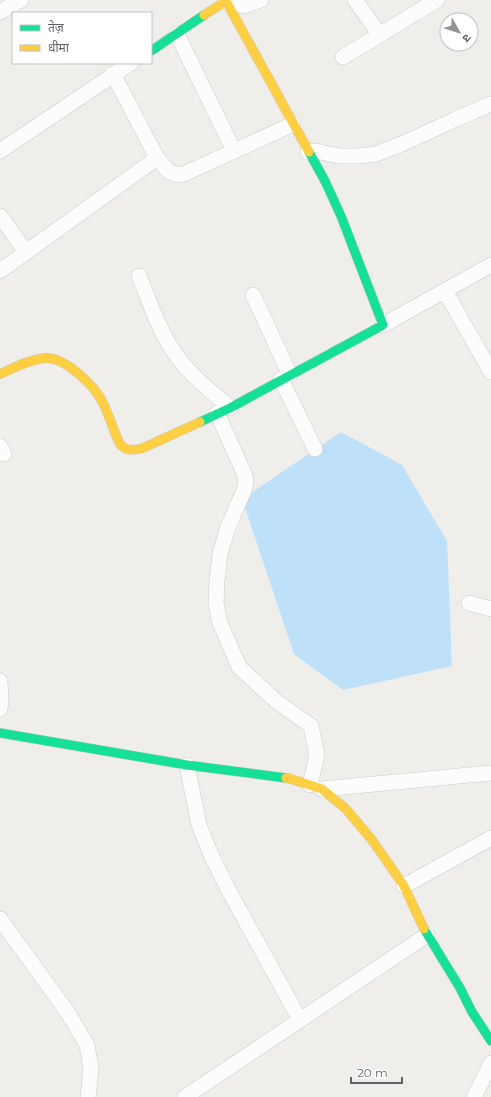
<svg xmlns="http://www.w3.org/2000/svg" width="491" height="1097" font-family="Montserrat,'Noto Sans Devanagari',sans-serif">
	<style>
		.water { fill: #bfe0f9 }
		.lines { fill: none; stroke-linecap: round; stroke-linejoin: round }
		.street-casing { stroke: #cbcccc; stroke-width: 16 }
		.fast-casing { stroke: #cacacb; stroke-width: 10 }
		.slow-casing { stroke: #cacacb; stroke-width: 10 }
		.street { stroke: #fdfcfc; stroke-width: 15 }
		.fast { stroke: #16e098; stroke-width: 9 }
		.slow { stroke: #ffcf43; stroke-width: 9 }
	</style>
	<rect width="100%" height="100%" fill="#efeeea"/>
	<!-- water -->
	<path class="water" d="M341,432L402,465L447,541L452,666L343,690L294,654L242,499Z"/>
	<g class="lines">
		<!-- street casing -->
		<g class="street-casing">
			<g id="street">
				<path d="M355,0L380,35"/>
				<path d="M226,1L244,6L261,0"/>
				<path d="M0,12L21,0"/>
				<path d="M177,34L234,151"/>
				<path d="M343,57L437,0"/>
				<path d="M113,74L157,158L169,172L178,175L184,174L293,124"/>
				<path d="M0,151L131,63"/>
				<path d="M308,152L316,151L339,156H359L376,154L404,143L456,119L491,104"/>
				<path d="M0,216L26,252"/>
				<path d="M0,271L157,158"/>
				<path d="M139,276C149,300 158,328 172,349C186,372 210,390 230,408"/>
				<path d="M445,291L491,372"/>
				<path d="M253,295L290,375"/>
				<path d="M383,325L491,265"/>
				<path d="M281,379L315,449"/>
				<path d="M217,413L244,473L246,481L244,491L237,506L227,530L220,554L217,581L216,604L220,623L239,667L276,701L311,726L317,755L310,785"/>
				<path d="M0,446L4,454"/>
				<path d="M469,603L491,609"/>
				<path d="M0,681L1,699L0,709"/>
				<path d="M187,765L199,825L212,857L229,891L300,1020"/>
				<path d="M322,789L491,773"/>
				<path d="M404,886L491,838"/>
				<path d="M0,919L68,1013L87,1045L91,1069L88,1097"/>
				<path d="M185,1097L427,935"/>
				<path d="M474,1097L491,1063"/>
			</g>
		</g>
		<!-- fast casing -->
		<g class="fast-casing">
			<g id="fast">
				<path d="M151,51L204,15"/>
				<path d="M200,422L230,408L383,325L341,216L325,181L309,152"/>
				<path d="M0,733L187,765L286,778"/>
				<path d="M424,929L460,988L472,1012L491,1041"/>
			</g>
		</g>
		<!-- slow casing -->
		<g class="slow-casing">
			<g id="slow">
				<path d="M204,15L226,1L309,152"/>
				<path d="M0,374C14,368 30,359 46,358C67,358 96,387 104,405C108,414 112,424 115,433C117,437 118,441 120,444C126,452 135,450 143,448L200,422"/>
				<path d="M286,778L291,779L322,789L346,809L372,840L404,886L424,929"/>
			</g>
		</g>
		<!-- street -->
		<use href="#street" class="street"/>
		<!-- fast -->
		<use href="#fast" class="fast"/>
		<!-- slow -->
		<use href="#slow" class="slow"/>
	</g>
	<!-- legend -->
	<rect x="12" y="12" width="140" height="52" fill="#ffffff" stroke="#bfc1c3"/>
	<rect x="20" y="25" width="20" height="6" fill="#16e098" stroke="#bfc1c3"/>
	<text x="48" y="32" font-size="12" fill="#5f6368">तेज़</text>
	<rect x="20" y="45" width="20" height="6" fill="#ffcf43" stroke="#bfc1c3"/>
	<text x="48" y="52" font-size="12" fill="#5f6368">धीमा</text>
	<!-- north arrow -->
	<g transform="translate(459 32) rotate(129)"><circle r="19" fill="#ffffff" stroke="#bfc1c3"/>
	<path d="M0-3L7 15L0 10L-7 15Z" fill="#919496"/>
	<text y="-6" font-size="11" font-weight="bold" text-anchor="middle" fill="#5f6368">उ</text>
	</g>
	<!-- scale -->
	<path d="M351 1077v6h51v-6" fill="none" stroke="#5f6368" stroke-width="2"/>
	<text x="357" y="1077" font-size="12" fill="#5f6368" stroke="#ffffff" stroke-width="3" paint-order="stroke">20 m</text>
</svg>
